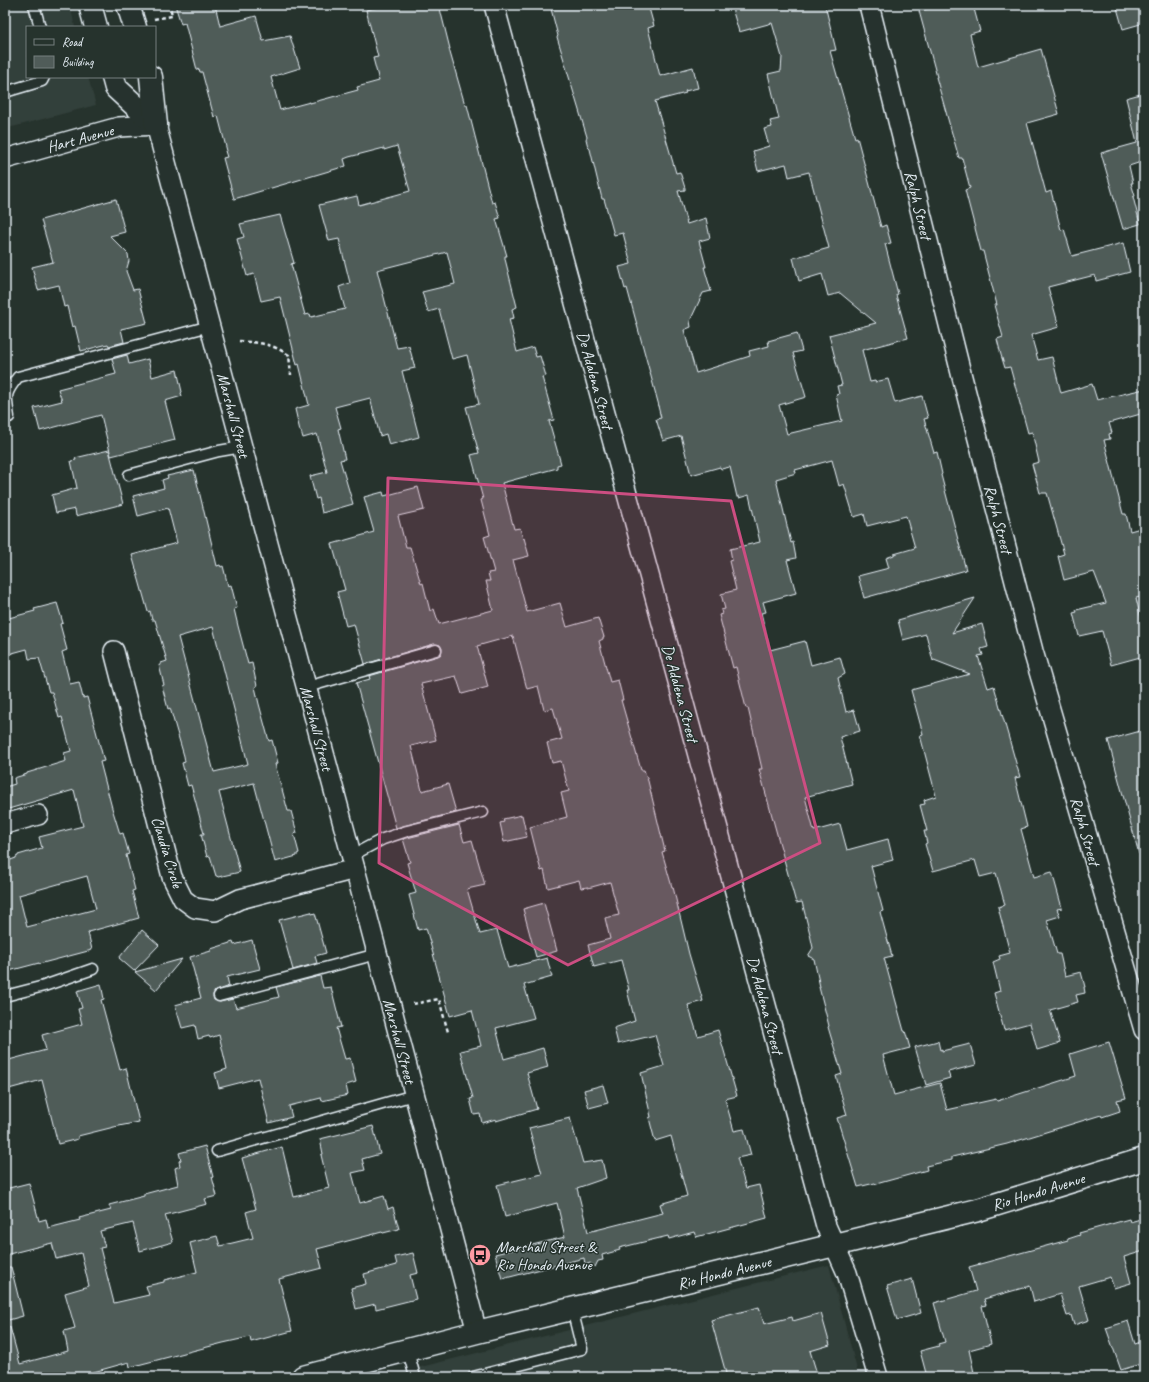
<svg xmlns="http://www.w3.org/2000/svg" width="1149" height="1382" font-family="Caveat,sans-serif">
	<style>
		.built { fill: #333f3a }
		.building { fill: #505c59; stroke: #e8f1f8; fill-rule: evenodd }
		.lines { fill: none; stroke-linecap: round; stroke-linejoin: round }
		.lane-casing { stroke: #e8f1f8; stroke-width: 13 }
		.street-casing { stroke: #e8f1f8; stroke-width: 22 }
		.secondary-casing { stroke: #e8f1f8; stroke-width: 25 }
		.path { stroke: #e8f1f8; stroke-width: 2.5; stroke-dasharray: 4 3; stroke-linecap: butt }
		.lane { stroke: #26332d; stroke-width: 10 }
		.street { stroke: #26332d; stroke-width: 19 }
		.secondary { stroke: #26332d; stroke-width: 22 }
		.marked { fill: #cc4e82; fill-opacity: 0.2; stroke: #cc4e82; stroke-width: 3; stroke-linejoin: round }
		.labels { text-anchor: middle; stroke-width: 3; stroke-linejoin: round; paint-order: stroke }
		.street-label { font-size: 16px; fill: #e8f1f8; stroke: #26332d }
		.poi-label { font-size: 16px; fill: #e8f1f8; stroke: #26332d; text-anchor: start }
	</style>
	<rect width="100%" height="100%" fill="#26332d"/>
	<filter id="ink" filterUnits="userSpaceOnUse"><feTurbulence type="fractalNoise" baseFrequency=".025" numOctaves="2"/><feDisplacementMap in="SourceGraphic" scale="8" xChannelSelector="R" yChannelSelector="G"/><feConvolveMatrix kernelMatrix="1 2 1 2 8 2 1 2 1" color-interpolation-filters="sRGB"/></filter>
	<g filter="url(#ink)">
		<!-- built -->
		<g class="built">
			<path d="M5,5H70L75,27H27V77H88L96,105L5,129Z"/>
			<path d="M829,1265L859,1377H381Z"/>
		</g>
		<!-- building -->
		<g class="building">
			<path d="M175,5H215L220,26L256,16L263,41L290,36L300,68L271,77L280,110L310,102V103L358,90L357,87L379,81L373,58L378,57L366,10L388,5H439L450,49H449L465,105H467L492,203L495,202L500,218L496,219L507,256H505V259L517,307L512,309L514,318L509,319L517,352L533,347L536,357L540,356L546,376L542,377L554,420L549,421L561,464L557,465V468L502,483L514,529L520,528L523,539L524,538L529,556L513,560L527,612L560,603L567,627L598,618L604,637H603V639L599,641L610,682L618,680L623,700H621L641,770H644L648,781L665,851L662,852L672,887H673L689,954L703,1001L688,1005L698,1036L718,1030L737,1096L725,1099L734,1131L744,1129L751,1155L737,1158L746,1188L759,1185L767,1218L696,1237L694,1232L669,1239L668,1236L619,1248L620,1250L602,1255L603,1260L598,1261L595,1267L590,1263L585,1265L584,1258L502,1279L495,1254L565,1237L557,1203L505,1217L497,1185L542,1174L529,1128L570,1118L583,1163L602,1160L606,1178L577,1188L588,1232L663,1213L660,1204L687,1196L671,1136L655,1141L649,1118L651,1117L641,1073L664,1066L655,1035L618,1044L614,1028L635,1021L627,990H629L621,960L594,967L588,945L610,939L605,918L619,915L610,882L588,888V887L581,888L579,880L548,888L544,870L541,871L530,827L567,817L561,793L569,791L561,761L552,763L547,743L562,739L553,708L544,710L538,686L527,689L513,636L477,646L488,687L462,694L456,676L421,684L436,740L411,746L418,774L422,791L448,784L456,812L396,828L356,683L370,679L369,676L438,656L441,654L442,649L440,645L434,644L365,664L354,624L346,626L337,592L345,590L332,544L374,532L364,497L383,492L384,496L418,487L424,510L398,516L406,547H410L421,584L423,583L430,611L434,609L439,624L493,610L486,581H490L488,573L494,572L484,537L490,535L481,500L483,499L471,455L479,453L466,407L479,404L467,355L452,359L439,309L428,312L422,292L455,284L447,252L377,270L397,348L409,346L415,368L402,371L419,437L389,445L386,434L380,436L370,398L335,407L341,428L338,429L345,459L340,460L353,504L322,513L319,498L316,499L310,476L327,472L317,434L303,438L301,431H300L295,409L309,405L299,364L297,365L280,297L261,301L254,274L247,276L237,239L244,237L240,224L280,215L294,263L291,264L305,315L310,314L311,317L345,309L339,287L350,283L339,239L329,241L319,205L357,196L359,205L410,191L397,146L384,150V148L349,157L344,159L346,166L234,199L223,158L227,157L225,151H227L218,116L214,117L202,72H200L199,69L197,70L185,23L181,24Z"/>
			<path d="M550,5H644L646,9L649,8L654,26L648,28L660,76L693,67L698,88L685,91L686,93L655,101L676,173L680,172L685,188V190L678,191L687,224L706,218L710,238L699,241L706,267H704L711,291L703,293L690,321L691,327L684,330L696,373L750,356L749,351L769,346L768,341L797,333L802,351L793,353L806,397L779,405L787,434L842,421L836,395L839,394L837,386L842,385L829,335L876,323L840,293L828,296L822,274L799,281L793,258L829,248L809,172L789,177L786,164L758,171L753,151L769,146L764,129L772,127L770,121L779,119L768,74L781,71L782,57L772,23L739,32L731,5H825L836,50L830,51L855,138L857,137L881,227L886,225L891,243L885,244L898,294L896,295L908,338L862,350L870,382L875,381V382L888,379L895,403L922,396L928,418L924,419L934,453L937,452L942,474L941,475L966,570L864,598L858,576L889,568L886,558L894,555V554L915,548L906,516L867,526L864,514L854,517L844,484L839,486L832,460L795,470L796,473L776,479L791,543L793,542L796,558L787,560L796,593L763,602L766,612L761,613L770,650L805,641L811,665L840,657L845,674L838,678L846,712L854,710L860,731L840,737L852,784L805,797L814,831L840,824L847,850L888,839L893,860L871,866L883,911L880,912L892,956L884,958L904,1031H905L910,1048L883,1055L894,1095L940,1083L947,1110L996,1099L997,1101L1076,1076L1070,1054L1109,1042L1126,1098L1117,1100L1120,1111L1102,1117L1101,1115L1007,1144L952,1157V1160L926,1166L927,1170L876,1184L875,1183L858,1187L837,1118L847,1115L836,1076L842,1074L828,1027L829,1026L819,987H820L814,959L808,956L813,948L810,934L802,902L796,903L759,769H762L748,708H746L736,667L733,668L719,615L722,614L721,610L725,609L721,594L736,590L729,561L732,560L730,549L760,542L749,495L739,498V496L737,497L730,467L721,469L720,467L691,475L681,436L663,441L656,419L661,418L658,406H659L627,288L625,289L619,267L631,264L623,233L614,235L604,199H602L590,149L588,147L586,139L587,137L557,37L558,36Z"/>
			<path d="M941,5H973L980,31L970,34L978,67L1041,49L1059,114L1027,123L1046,193L1051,191L1061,230L1064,229L1072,256L1123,243L1130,272L1096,281L1095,275L1048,287L1059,327L1031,335L1038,360L1052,357L1061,393L1092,384L1097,400L1144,389V413L1109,423L1112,433L1109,434L1110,439L1104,440L1123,514H1126L1130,531L1144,527V596L1136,598L1144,631V656L1111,665L1102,631L1079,636L1073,613L1077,612L1076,610L1106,603L1094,572L1064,580L1058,556L1064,554L1047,493H1040L1032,464L1039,462L1032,432L1028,433L1010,367L1005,368L1001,355L997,339L1003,337L994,305H997L983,251H981L965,190L970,188L962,158H959L936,77H937L919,11Z"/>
			<path d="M1128,5H1140L1144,23L1123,29L1117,8Z"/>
			<path d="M1144,93V161L1129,166L1133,183H1131L1135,196L1133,197L1140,224L1123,229L1101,153L1137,143L1126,98Z"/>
			<path d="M116,199L125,232L110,236L128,254L129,261L126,271L133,290L138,289L147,323L121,329L124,342L109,346L108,344L81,351L75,326L72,327L67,306L64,307L59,285L38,290L32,267L53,262L41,220Z"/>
			<path d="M127,355L129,364L148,359L152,377L177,370L182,392L181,393L182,396L165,401L175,440L111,456L101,415L40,431L34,408L62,401L58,389L116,374L112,359Z"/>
			<path d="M109,450L123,504L76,516L75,509L56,513L52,495L77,488L71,461L76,460L75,458Z"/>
			<path d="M194,470L217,566L220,565L221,567L223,566L228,586L231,585L237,608L234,609L238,626L248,664L252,663L257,686L255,687L259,704L269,741L272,740L278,763L275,764L288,811H291L297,833L294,834L299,853L297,854V856L275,862L254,783L219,792L240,872L218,877L217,876H216L210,856L207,857L201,834H204L196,803L191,785L188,786L182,763L185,762L184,756L170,708L168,709L162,686L164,685L159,665H161V663L167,661L155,620H152L150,611L148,612L132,555L177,543L168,508L138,516L133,496L164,488L162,480L168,478L167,476ZM213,627L248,764L214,772L178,637Z"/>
			<path d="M975,598L952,633L982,624L988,647L981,649L983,655L978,656L988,688L994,686L1020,777L1015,778L1027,827L1021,829L1034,877L1052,872L1062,908L1057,909L1060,916L1047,920L1057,954H1060L1065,976L1081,972L1085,987H1084L1085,993L1076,995L1078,1002L1050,1010L1060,1043L1037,1050L1030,1023L1004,1030L994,993L1000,991L993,962L1000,959L999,956L1010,953L998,907L1005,905L996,873L980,877L975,860L933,871L925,844L927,843L924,831H927L920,805L925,804L924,800L936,796L920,735L923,734L911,690L970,674L934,660L933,661L926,634L903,640L898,620Z"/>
			<path d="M57,603L63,623L60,624L67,650L62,652L70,684L79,682L83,698L87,697L104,761L100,762L112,808L120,834L123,833L129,854L126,855L135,890L132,891L139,918L88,932L92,950L39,964V963L5,972V862L16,858V857L18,856V855L42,848L39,837L83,826L74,790L5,810V787L15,784L14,778L27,774V773L66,761L64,753L71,751L62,717L59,718L52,692H49L39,658L29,659L27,649L5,655V619L35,611L34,609ZM87,876L96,909L27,927L19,895Z"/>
			<path d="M1144,730V853L1139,854L1108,740Z"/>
			<path d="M522,815L527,837L504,842L500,823L504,822L503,819Z"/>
			<path d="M459,825L464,842L472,840L485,885L467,889L480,934L497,930L508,968L547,958L552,977L524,985L534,1018L496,1028L504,1059L543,1048L548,1067L527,1073L537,1109L496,1121V1119L482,1123L480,1114L474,1115L470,1099L473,1098L460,1051L481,1046L472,1010L450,1016L426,928L418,930L409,895L416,893L407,863L410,862L403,839Z"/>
			<path d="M544,903L557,951L536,957L523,909Z"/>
			<path d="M311,912L312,914L315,913L326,953L315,956L317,963L293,970L279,920Z"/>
			<path d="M142,930L159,945L134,971L119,958Z"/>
			<path d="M252,940L260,969L227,977L229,986L215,991L213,995L214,1000L220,1002L233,999L236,1008L279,997L276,987L320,976L323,988L331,987L341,1027L336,1028L345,1059L350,1058L356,1082L346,1085L348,1095L322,1101L321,1098L289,1106L292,1117L269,1123L258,1078L219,1088L215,1073L227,1069L219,1035L210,1038L209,1036L198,1039L195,1025L182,1028L175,1005L201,998L190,957L211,951V949L233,942L234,945Z"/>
			<path d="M182,959L156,990L135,972Z"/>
			<path d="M101,984L104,999L101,1000L120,1070L126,1068L139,1122L114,1127L78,1136V1139L58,1144L42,1080L5,1090V1061L46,1050L42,1035L82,1024L78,1009L82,1008L77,991Z"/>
			<path d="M938,1041L940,1050L942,1049V1051L970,1044L976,1065L948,1072L950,1078L926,1085L915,1047Z"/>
			<path d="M603,1085L608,1103L589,1108L584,1090Z"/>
			<path d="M373,1126L380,1154L362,1159L365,1170L352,1173L360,1203L384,1196L388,1209L393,1207L399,1229L383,1233L382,1232L317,1249L322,1268L279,1279L292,1331L251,1342L250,1337L223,1343L130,1367L129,1362L76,1377H5V1327H10L20,1364L68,1351L64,1331L75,1328L65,1293L89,1286L81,1253L56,1259L52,1243L5,1255V1189L29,1183L39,1221L46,1219L48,1228L80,1220L79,1218L111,1210L109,1205L144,1196V1194L178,1185L175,1168L180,1166L179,1161L181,1160L179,1153L205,1146L213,1177H212L217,1196L205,1199L207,1204L165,1215L173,1242L140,1251L133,1223L100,1231L105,1247L100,1248L114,1303L149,1295L146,1286L164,1282V1280L197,1272L190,1243L217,1236L220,1246L253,1238L246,1212L256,1209L242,1158L282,1147L294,1197L329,1188L321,1155L323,1154L320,1139Z"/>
			<path d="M1144,1218V1251L1124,1257L1131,1283L1114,1288L1110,1277L1079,1286L1089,1320L1074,1325L1071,1315L1067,1316L1060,1294L1034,1302L1030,1286L984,1299L986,1305L982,1306L991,1344L969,1350L975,1377H927L920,1351L939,1346L938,1344L945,1342L934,1303L976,1291L969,1267L1068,1240V1239L1080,1235L1079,1233L1129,1219L1130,1222Z"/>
			<path d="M413,1253L418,1273L410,1275L416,1299L376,1309L375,1304L356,1309L351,1288L366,1284L364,1274L397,1265L395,1257Z"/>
			<path d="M5,1267H11L23,1316L5,1321Z"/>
			<path d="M912,1279L921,1313L897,1320L887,1286Z"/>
			<path d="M759,1307L764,1324L792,1317L793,1321L821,1313L830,1345L810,1351L818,1377H727L711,1320Z"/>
			<path d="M1128,1321L1135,1344L1144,1341V1363L1121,1370L1106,1328Z"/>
		</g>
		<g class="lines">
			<!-- lane casing -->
			<g class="lane-casing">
				<g id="lane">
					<path d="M34,5L40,27"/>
					<path d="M5,92L42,81L44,77"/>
					<path d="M9,417C6,396 4,394 18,377L210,326"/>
					<path d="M129,475L219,451L242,447"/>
					<path d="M307,687L436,650"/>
					<path d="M351,856L383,839L407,831L483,812"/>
					<path d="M5,996L44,986L93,969"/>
					<path d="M219,996L377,954"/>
					<path d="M217,1151L414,1095"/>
					<path d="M408,1351L415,1377"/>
					<path d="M473,1377L582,1349L572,1309"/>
				</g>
			</g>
			<!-- street casing -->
			<g class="street-casing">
				<g id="street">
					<path d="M494,5L826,1226L847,1273L878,1377"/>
					<path d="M869,5L962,377L1033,651L1144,1030"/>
					<path d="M5,159L108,130L119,127L156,125L355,869L477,1332"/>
					<path d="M114,651L172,877L183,899L195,908L215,911L240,899L355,869"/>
					<path d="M5,824L38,815"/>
				</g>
			</g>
			<!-- secondary casing -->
			<g class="secondary-casing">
				<g id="secondary">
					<path d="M90,5L96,27"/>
					<path d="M128,5L135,27"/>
					<path d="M113,77L116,88L156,125"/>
					<path d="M151,77L156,125"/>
					<path d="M303,1377L477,1332L978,1210L1144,1159"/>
				</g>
			</g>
			<!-- path -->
			<g class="path">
				<path d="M154,19L172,16L170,5"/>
				<path d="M239,341C261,343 270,343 289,355L291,375"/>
				<path d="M413,1004L439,999L448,1032"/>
			</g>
			<!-- lane -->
			<use href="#lane" class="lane"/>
			<!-- street -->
			<use href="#street" class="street"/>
			<!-- secondary -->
			<use href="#secondary" class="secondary"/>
		</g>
	</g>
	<!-- marked area -->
	<path class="marked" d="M388,478L731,501L820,843L568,965L379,863Z"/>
	<!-- icons -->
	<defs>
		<g id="bus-disc" transform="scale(1.15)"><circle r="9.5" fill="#ff9aa2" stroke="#26332d"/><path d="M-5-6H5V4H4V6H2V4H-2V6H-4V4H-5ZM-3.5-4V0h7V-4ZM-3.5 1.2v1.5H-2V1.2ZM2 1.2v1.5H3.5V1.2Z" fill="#111"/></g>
	</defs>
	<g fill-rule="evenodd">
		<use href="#bus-disc" x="480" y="1255"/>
	</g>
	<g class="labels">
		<!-- street labels -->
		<g class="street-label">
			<text transform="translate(80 138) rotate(-15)" y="6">Hart Avenue</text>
			<text transform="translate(919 205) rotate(76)" y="6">Ralph Street</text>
			<text transform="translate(596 380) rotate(75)" y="6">De Adalena Street</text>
			<text transform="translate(234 415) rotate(75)" y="6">Marshall Street</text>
			<text transform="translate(999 519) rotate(75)" y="6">Ralph Street</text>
			<text transform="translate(681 693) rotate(75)" y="6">De Adalena Street</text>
			<text transform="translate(317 728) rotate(75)" y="6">Marshall Street</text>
			<text transform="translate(1086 831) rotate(74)" y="6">Ralph Street</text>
			<text transform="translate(168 852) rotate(73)" y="6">Claudia Circle</text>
			<text transform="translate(766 1005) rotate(75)" y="6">De Adalena Street</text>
			<text transform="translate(400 1041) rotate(75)" y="6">Marshall Street</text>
			<text transform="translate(1038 1191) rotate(-17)" y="6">Rio Hondo Avenue</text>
			<text transform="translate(724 1272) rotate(-14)" y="6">Rio Hondo Avenue</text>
		</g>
		<!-- poi labels -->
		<g class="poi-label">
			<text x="496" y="1252">Marshall Street &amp;<tspan x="496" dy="18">Rio Hondo Avenue</tspan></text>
		</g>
	</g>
	<!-- margin -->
	<rect width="1149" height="1382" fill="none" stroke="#26332d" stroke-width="20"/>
	<rect x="10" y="10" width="1129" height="1362" fill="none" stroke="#e8f1f8" stroke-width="1.5" filter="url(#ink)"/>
	<!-- legend -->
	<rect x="26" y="26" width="130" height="52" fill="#26332d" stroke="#747f7e"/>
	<rect x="34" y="39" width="20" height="6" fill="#26332d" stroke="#747f7e"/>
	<text x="62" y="46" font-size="12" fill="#e8f1f8">Road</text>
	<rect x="34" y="56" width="20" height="12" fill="#505c59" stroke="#747f7e"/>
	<text x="62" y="66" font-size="12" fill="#e8f1f8">Building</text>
</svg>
